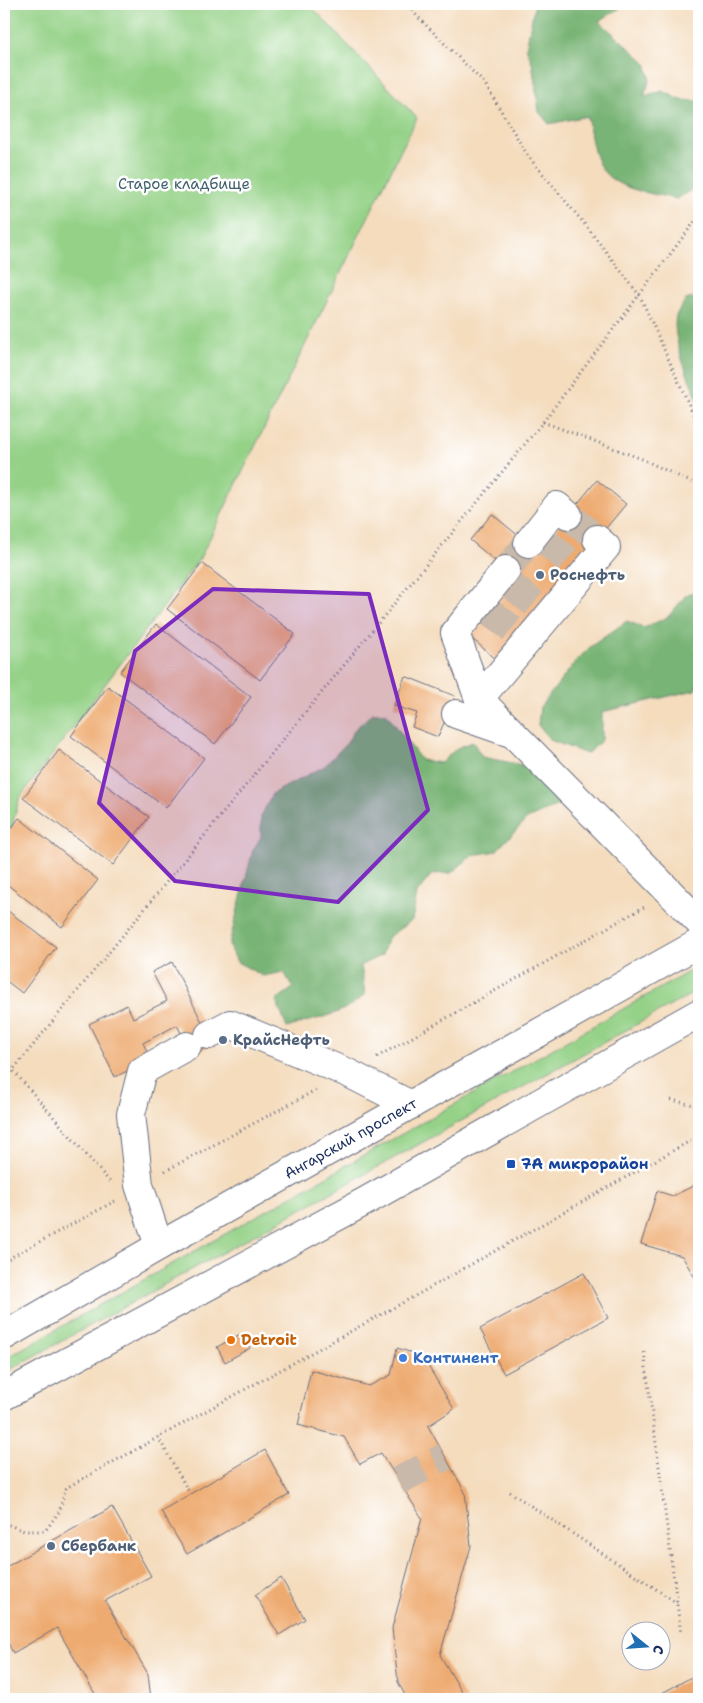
<svg xmlns="http://www.w3.org/2000/svg" width="703" height="1703" font-family="'Shantell Sans',sans-serif">
	<style>
		.green { fill: #95d288; stroke: #588073 }
		.forest { fill: #78b474; stroke: #4a7269 }
		.building { fill: #eeab71 }
		.lines { fill: none; stroke-linecap: round; stroke-linejoin: round }
		.minor-tunnel { stroke: #c9b9aa; stroke-width: 28; stroke-dasharray: 28 14; stroke-linecap: butt }
		.minor-casing { stroke: #676c7f; stroke-width: 30 }
		.path { stroke: #676c7f; stroke-width: 3; stroke-dasharray: 1 4; stroke-linecap: butt }
		.minor { stroke: #fff; stroke-width: 28 }
		.marked { fill: #7b2cbf; fill-opacity: 0.2; stroke: #7b2cbf; stroke-width: 4; stroke-linejoin: round }
		.service-dot { fill: #5c6f8a; stroke: #fff; stroke-width: 2 }
		.transit-dot { fill: #1a4fb4; stroke: #fff; stroke-width: 2 }
		.food-dot { fill: #e8710a; stroke: #fff; stroke-width: 2 }
		.shop-dot { fill: #3f7fe0; stroke: #fff; stroke-width: 2 }
		.labels { text-anchor: middle; stroke-width: 5; stroke-linejoin: round; paint-order: stroke }
		.park-label { font-size: 15px; fill: #40606b; stroke: #fff }
		.service-label { font-size: 15px; font-weight: bold; fill: #4e5e75; stroke: #fff; text-anchor: start }
		.street-label { font-size: 15px; fill: #1b2f5e; stroke: #fff }
		.transit-label { font-size: 15px; font-weight: bold; fill: #164399; stroke: #fff; text-anchor: start }
		.food-label { font-size: 15px; font-weight: bold; fill: #c56008; stroke: #fff; text-anchor: start }
		.shop-label { font-size: 15px; font-weight: bold; fill: #366cbe; stroke: #fff; text-anchor: start }
	</style>
	<rect width="100%" height="100%" fill="#fff"/>
	<filter id="ink" filterUnits="userSpaceOnUse"><feTurbulence type="fractalNoise" baseFrequency=".02" numOctaves="2"/><feDisplacementMap in="SourceGraphic" scale="10" xChannelSelector="R" yChannelSelector="G"/><feConvolveMatrix kernelMatrix="1 2 1 2 8 2 1 2 1" color-interpolation-filters="sRGB"/></filter>
	<filter id="wash" filterUnits="userSpaceOnUse"><feTurbulence type="fractalNoise" baseFrequency=".0096" numOctaves="4" result="noise"/><feDisplacementMap in="SourceGraphic" scale="20" xChannelSelector="R" yChannelSelector="G"/><feGaussianBlur stdDeviation="1.12" result="paint"/><feColorMatrix in="noise" values="0 0 0 0 0 0 0 0 0 0 0 0 0 0 0 0 0 1.4 0 .05"/><feComposite in="paint" operator="in"/></filter>
	<g filter="url(#wash)">
		<rect width="100%" height="100%" fill="#f4dcbd"/>
		<!-- green -->
		<g class="green">
			<path d="M4,4H309L417,118L200,558L19,799L11,830L4,823Z"/>
			<path d="M699,966V990L4,1373V1359Z"/>
		</g>
		<!-- forest -->
		<g class="forest">
			<path d="M535,4H627L599,21L646,63L650,78L644,97L662,91L681,100L699,101V185L677,199C653,193 617,191 602,169C592,155 591,132 587,116L549,124L539,112L532,62L526,48Z"/>
			<path d="M699,296V402C690,381 671,339 676,316C678,311 683,304 686,300Z"/>
			<path d="M699,591V681L695,690L602,712V740L587,754L550,740L538,725L540,707L577,660L590,647L627,621L644,628L668,617L687,594Z"/>
			<path d="M373,713H386L421,760L441,763L457,748L473,742L482,757L522,765L547,787L558,805L527,819L496,851L473,855L451,873L432,874L417,893L412,920L388,937L382,955L361,965L365,995C354,1003 343,1011 330,1015C315,1020 302,1022 287,1028L276,1000L293,988L284,972L263,976L237,962L229,944L253,850L261,837V817L272,794L325,766L347,743L355,729Z"/>
		</g>
		<g id="blocks">
			<!-- building -->
			<g class="building">
				<path d="M597,480L626,504L497,660L470,637L517,579L470,540L492,514L538,552Z"/>
				<path d="M202,563L295,634L260,680L167,609Z"/>
				<path d="M156,624L251,697L215,744L120,672Z"/>
				<path d="M405,676L455,696L438,737L412,727L417,713L394,706Z"/>
				<path d="M108,686L204,758L166,808L71,736Z"/>
				<path d="M59,750L149,817L113,865L23,798Z"/>
				<path d="M19,818L98,880L62,927L4,882V838Z"/>
				<path d="M4,908L56,947L22,993L4,979Z"/>
				<path d="M172,962L213,1044L192,1055L177,1025L143,1043L151,1059L115,1077L89,1024L127,1005L133,1018L167,1001L152,972Z"/>
				<path d="M699,1183V1275L695,1278L682,1256L641,1244L657,1191L673,1196Z"/>
				<path d="M584,1273L608,1318L504,1374L480,1329Z"/>
				<path d="M242,1333L250,1348L225,1362L217,1347Z"/>
				<path d="M397,1348L422,1356L454,1409L428,1426L465,1492L471,1546L440,1655L466,1699H407L398,1682L392,1628L422,1518L381,1453L360,1464L344,1437L298,1425L311,1370L369,1386L391,1375Z"/>
				<path d="M265,1450L289,1495L187,1554L161,1511Z"/>
				<path d="M112,1507L151,1576L105,1601L148,1674L151,1699H98L57,1628L13,1653L4,1635V1568Z"/>
				<path d="M281,1578L305,1619L279,1635L255,1595Z"/>
				<path d="M699,1673V1699H651Z"/>
			</g>
		</g>
	</g>
	<g filter="url(#ink)">
		<use href="#blocks" fill-opacity="0" stroke="#676c7f" stroke-width="1"/>
		<g class="lines">
			<!-- minor-tunnel -->
			<g class="minor-tunnel">
				<path d="M568,515L597,539"/>
				<path d="M546,542L575,566"/>
				<path d="M506,570L528,543"/>
				<path d="M512,586L540,608"/>
				<path d="M490,612L519,634"/>
				<path d="M398,1481L445,1457"/>
			</g>
			<!-- minor casing -->
			<g class="minor-casing">
				<g id="minor">
					<path d="M597,539L606,547L479,699L699,922"/>
					<path d="M528,543L557,506L568,515"/>
					<path d="M479,699L455,633L506,570"/>
					<path d="M456,714L508,732"/>
					<path d="M209,1035L230,1024L348,1073L411,1105"/>
					<path d="M159,1246L139,1185L131,1114L142,1071L187,1046"/>
					<path id="s1" d="M4,1336L159,1246L699,943"/>
					<path d="M4,1396L364,1202L699,1013"/>
				</g>
			</g>
			<!-- path -->
			<g class="path">
				<path d="M405,4L485,84L528,156L587,227L640,296L699,427"/>
				<path d="M543,422L642,459L699,486"/>
				<path d="M377,1057L646,906"/>
				<path d="M4,1060L110,1182"/>
				<path d="M4,1079L12,1071L543,422L699,216"/>
				<path d="M671,1100L699,1106"/>
				<path d="M165,1171L316,1090"/>
				<path d="M4,1261L115,1201"/>
				<path d="M644,1352L681,1634"/>
				<path d="M158,1437L190,1494"/>
				<path d="M510,1492L677,1603"/>
				<path d="M4,1523L24,1531H45L59,1512L66,1488L424,1291L699,1136"/>
			</g>
			<!-- minor -->
			<use href="#minor" class="minor"/>
		</g>
	</g>
	<!-- marked area -->
	<path class="marked" d="M213,589L369,594L428,810L338,902L175,881L99,803L135,651Z"/>
	<!-- markers -->
	<g class="service-dot">
		<circle cx="540" cy="575" r="5"/>
		<circle cx="223" cy="1040" r="5"/>
		<circle cx="51" cy="1546" r="5"/>
	</g>
	<rect class="transit-dot" x="506" y="1159" width="10" height="10" rx="2.5"/>
	<circle class="food-dot" cx="231" cy="1340" r="5"/>
	<circle class="shop-dot" cx="403" cy="1358" r="5"/>
	<g class="labels">
		<!-- park labels -->
		<g class="park-label">
			<text x="184" y="189">Старое кладбище</text>
		</g>
		<!-- service labels -->
		<g class="service-label">
			<text x="550" y="580">Роснефть</text>
			<text x="233" y="1045">КрайсНефть</text>
			<text x="61" y="1551">Сбербанк</text>
		</g>
		<!-- street labels -->
		<g class="street-label">
			<text dy="5" stroke="none"><textPath href="#s1" startOffset="399">Ангарский проспект</textPath></text>
		</g>
		<!-- transit labels -->
		<g class="transit-label">
			<text x="521" y="1169">7А микрорайон</text>
		</g>
		<!-- food labels -->
		<g class="food-label">
			<text x="241" y="1345">Detroit</text>
		</g>
		<!-- shop labels -->
		<g class="shop-label">
			<text x="413" y="1363">Континент</text>
		</g>
	</g>
	<!-- margin -->
	<rect width="703" height="1703" fill="none" stroke="#fff" stroke-width="20"/>
	<!-- north arrow -->
	<g transform="translate(646 1646) rotate(107)"><circle r="24" fill="#ffffff" stroke="#a4acbf"/>
	<path d="M0-4L9 19L0 12L-9 19Z" fill="#1f6fb2"/>
	<text y="-8" font-size="14" font-weight="bold" text-anchor="middle" fill="#1b2f5e">С</text>
	</g>
</svg>
